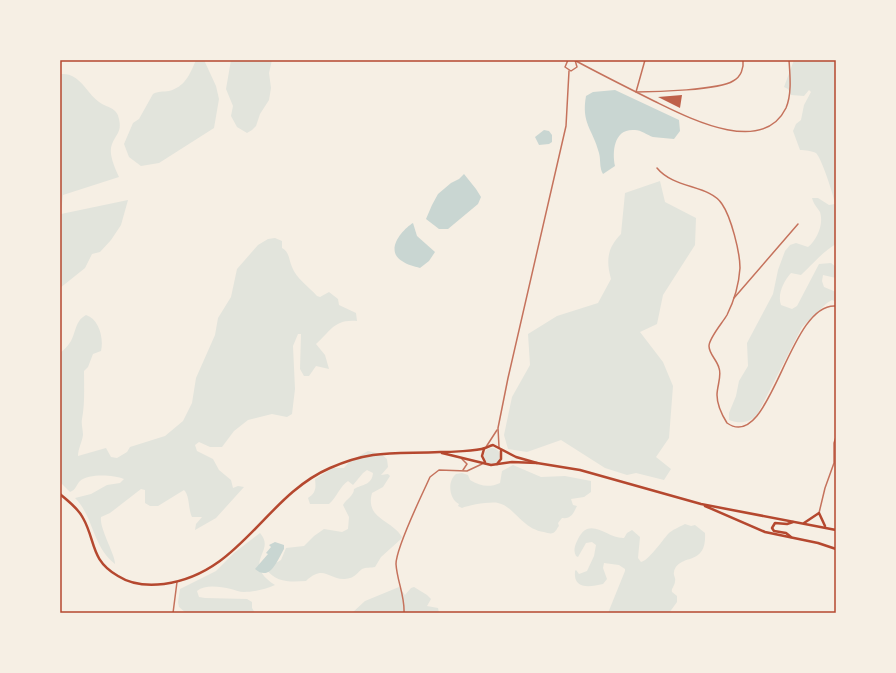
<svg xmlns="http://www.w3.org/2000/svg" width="896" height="673" font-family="'Varela Round',sans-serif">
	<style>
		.green { fill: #e2e4dc }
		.water { fill: #c9d6d2 }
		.building { fill: #bf614a }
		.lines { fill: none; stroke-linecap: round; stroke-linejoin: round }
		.minor { stroke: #c5725c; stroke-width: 1.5 }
		.primary { stroke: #b5482f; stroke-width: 2.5 }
		.neatline { fill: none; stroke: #b5482f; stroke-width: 1.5 }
	</style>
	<rect width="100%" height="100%" fill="#f6efe4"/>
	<!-- green -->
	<g class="green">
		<path d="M196,60H204L216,86L219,99L214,128L159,163L141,166L129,157L124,144L133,123L139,119L153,94C158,91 163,92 169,91C185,87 190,74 196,60Z"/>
		<path d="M231,60H272L269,73L271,88L269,100L260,114L256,126L252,130L247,133L237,127L231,116L233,106L226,89Z"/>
		<path d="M794,60H836V244C820,254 814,263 801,275L791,273C784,281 777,294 781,305L792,309L797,306L819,264L831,263L836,267V278L823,275L822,281L824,287L836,292V302L832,300L827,303L802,327L757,415C749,423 740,424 729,420V413L736,396L739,381L748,366L747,343L773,294L778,270L785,251L790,245L796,243L808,247C817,240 824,224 820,212C817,207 814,205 812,198H818L829,205L835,204C834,196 821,157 816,153C812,151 805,150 800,150L793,131L796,124L801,120L804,105L811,92L809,90L804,96L791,95L788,89L784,87Z"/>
		<path d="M60,74C64,74 68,74 72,76C83,81 89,95 99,102C107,108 117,107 119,119C122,132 116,134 112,144C108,154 115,168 119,177L63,195L61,214L128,200L121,225L111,240L100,252L92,254L85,268L60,288Z"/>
		<path d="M660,181L665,202L696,218L695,245L663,295L657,324L640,332L663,362L673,386L669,438L656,457L671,469L664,480L636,473L627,475L605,468L561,440L527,452L508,449L504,435L512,397L530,365L528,334L557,316L598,303L611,279C606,261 607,248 621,234L625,193Z"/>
		<path d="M275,238L282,241V248C289,251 289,260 292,267C296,278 309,287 317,296L320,297L329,292L338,299L339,305L356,313L357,321C334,319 331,331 316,344L325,355L329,369L316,366L309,376H304L300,369L301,334H298L293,346L295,389L292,414L287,417L272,414L248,420L234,431L222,447H210L199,442L195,445L197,451L213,459L219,470L231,480L233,488L238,486L244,487L216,518L195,530L196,524L202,517H192C188,509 190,496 184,490L158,506H150L145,503V490L141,489L110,513L101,517C99,528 116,556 115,564C92,546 94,517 75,498L91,494L107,485L120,483L124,479C114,475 89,473 80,481C76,485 76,490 70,492L60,482V353C64,350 68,346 71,341C76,332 75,321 86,315C99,319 104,338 101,351L93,354L88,367L84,371C84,387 85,404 82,419C81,424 83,430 83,435C82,442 78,449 78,456L106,448L111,457L117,458L127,452L130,447L165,436L183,421L192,403L196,378L215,335L218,318L231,297L237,269L258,245L268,239Z"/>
		<circle cx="492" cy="456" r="8"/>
		<path d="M368,451L381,454L387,459L388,467L381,475L388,474L390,476L383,487L372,493C365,519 391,519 402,537L401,539L381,557L375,567C371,568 366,567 362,569C358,572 355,577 350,578C330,584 326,562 306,581C291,582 276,583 266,569L281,560L286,548L304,546L314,536L324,529L342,532L348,529L349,517L343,505C346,499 354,496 354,489C363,484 372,485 373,473L367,470L363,473L353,485L348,481C340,486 337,497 329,504H310L308,498C316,493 316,488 315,479L333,468H344L350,461Z"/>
		<path d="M513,465L541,477L565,476L591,481V492L584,497L571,499L573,505L577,506C573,514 571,519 562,518L558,523L559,526C557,528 556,532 553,533C551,534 547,533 544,532C522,529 514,506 498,503C492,501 468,505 462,508L458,506L459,504C449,499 447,481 456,474L462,473L468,475L470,480C480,486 489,488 500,483L502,471Z"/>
		<path d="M685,524L691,526L695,525L705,533C707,568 679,552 674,572C673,575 676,578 675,581C675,586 671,588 672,592L677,596V602L669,613H608L625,571V569L619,565L604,563L603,568L607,579L603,584C590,587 573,590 575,571L576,570L579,574L587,571L594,556L596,545L592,542L586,543L578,557L576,556C573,550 575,545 578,539C590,515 607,539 624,538L627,533L632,530L640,537L638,558L641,562C648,561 662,541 668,534C672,530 679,527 685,524Z"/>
		<path d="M260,533C277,552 240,562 275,585C266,589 254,592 244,592C239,592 236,590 231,589C220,587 206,584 197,591L199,597L205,598L247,599L252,602V608L255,613H186L179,607L178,602L180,589L216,571L234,553Z"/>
		<path d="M399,587L405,595L411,588L414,587L427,595L431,599L427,606L438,608L439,613H352L365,601Z"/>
	</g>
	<!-- water -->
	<g class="water">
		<path d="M615,90L679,120L680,131L674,139C667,138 659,138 653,137C647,135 641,130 635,130C614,128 612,151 615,166L603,174C599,167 601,160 599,153C593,129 581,124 586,96L593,92Z"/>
		<path d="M544,130L549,131L552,135V142L549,144L539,145L535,137Z"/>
		<path d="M464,174L476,189L481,197L478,204L448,229H439L426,219L432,205L438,194L451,183L459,179Z"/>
		<path d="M413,223L417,236L435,252L429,261L420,268C414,266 407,265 402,261C384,250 403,229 413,223Z"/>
		<path d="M275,542L284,545V549C277,561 270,582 255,569L268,554L266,553L271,547L269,545Z"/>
	</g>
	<!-- building -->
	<path class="building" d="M682,95L680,108L658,97Z"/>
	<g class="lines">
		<!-- minor -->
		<g class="minor">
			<path d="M568,60L565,67L571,71L577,67L575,60"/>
			<path d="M645,60L636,92C655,92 719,90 733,81C741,77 744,68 743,60"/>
			<path d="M576,61C602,75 628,88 654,101C687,117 762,157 786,108C792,94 790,75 789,60"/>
			<path d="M657,168C674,189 710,185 722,204C731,217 740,252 740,268C739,283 734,301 727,315C723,322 709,338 709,346C709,354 717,360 719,368C722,376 717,386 717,395C717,404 722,415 727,423C771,454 788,302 836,306"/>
			<path d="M734,298L798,224"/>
			<path d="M486,447L497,430"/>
			<path d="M499,447L498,428L508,378L566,126L569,71"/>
			<path d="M462,459L467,464L463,470"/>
			<path d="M819,513L825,488L834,463V443L836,437"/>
			<path d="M173,613L177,582"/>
			<path d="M404,613C405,596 397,581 396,564C396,547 422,495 430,477L439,470L467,471L482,464"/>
		</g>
		<!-- primary -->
		<g class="primary">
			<path d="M484,449L482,456L485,462"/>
			<path d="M442,453L491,465L512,462L537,463L580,470L701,504L836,530"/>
			<path d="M497,464L501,459V451"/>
			<path d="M60,494C68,501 78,508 83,518C96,541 90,560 118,576C132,585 148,586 164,584C241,574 265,496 330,468C372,449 396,454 440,452C449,452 477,451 485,448C488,447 489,446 493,445L516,457L537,463"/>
			<path d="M705,506L765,532L818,543L836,549"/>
			<path d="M804,523L819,513L825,526"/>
			<path d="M791,537L786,533L774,531L772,528L775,523L787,524L793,522"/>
		</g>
	</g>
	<!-- border -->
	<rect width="896" height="673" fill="none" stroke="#f6efe4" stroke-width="122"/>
	<rect x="61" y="61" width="774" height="551" class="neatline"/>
</svg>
